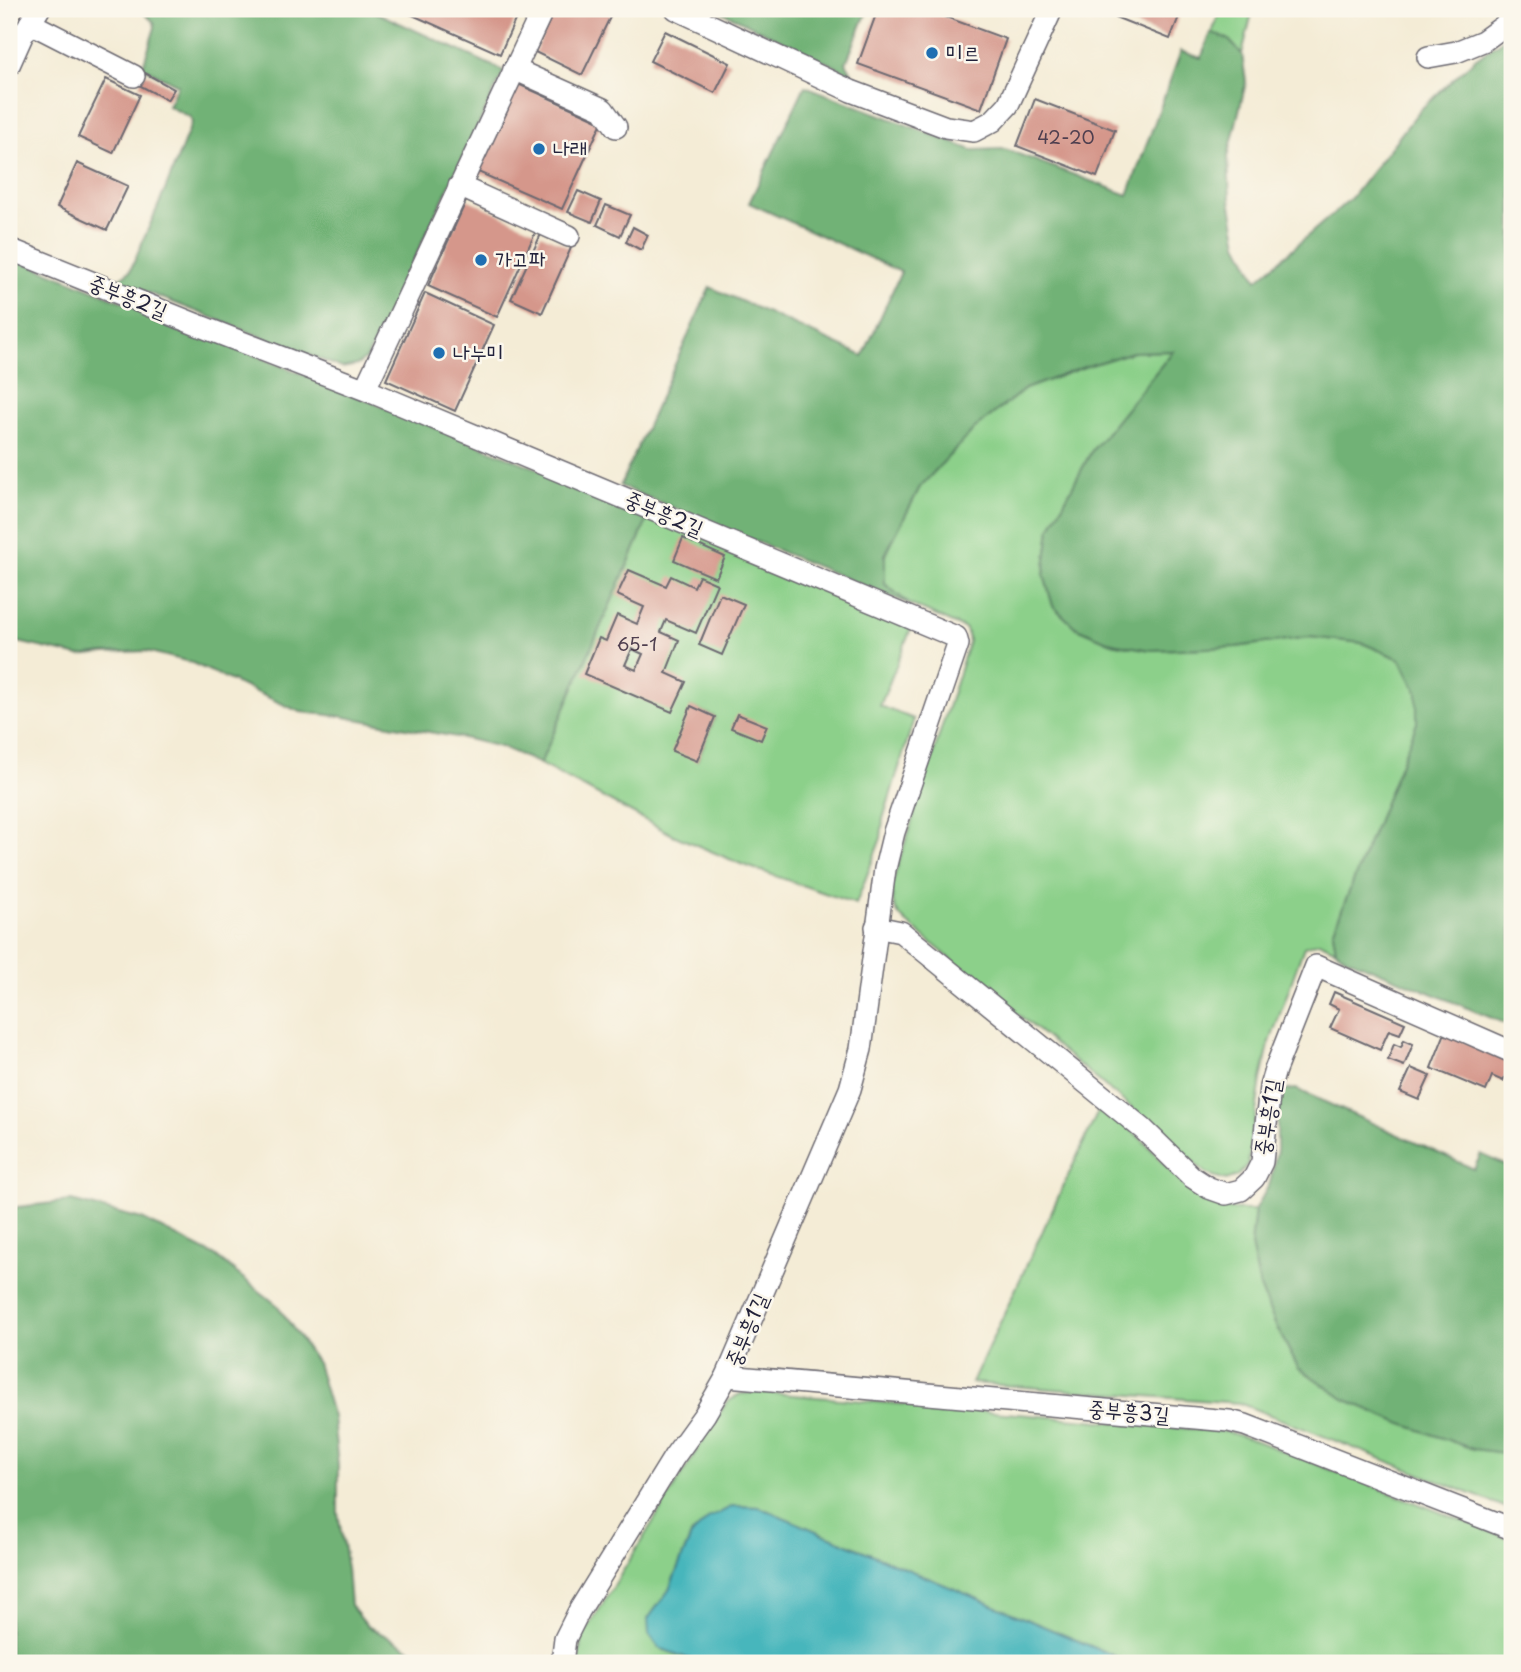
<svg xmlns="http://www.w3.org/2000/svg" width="1521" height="1672" font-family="'Playpen Sans','Poor Story',sans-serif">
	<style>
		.green { fill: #8cd08a; stroke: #577962; stroke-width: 2; fill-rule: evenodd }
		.forest { fill: #71b276; stroke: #4a6a58; stroke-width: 2 }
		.water { fill: #46b6bc; stroke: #346c7c; stroke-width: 2 }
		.building { fill: #d5978b; fill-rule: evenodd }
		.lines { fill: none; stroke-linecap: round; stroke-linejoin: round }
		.service-casing { stroke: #6c6971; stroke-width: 24 }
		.service { stroke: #fff; stroke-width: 21 }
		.poi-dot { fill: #1f6fb2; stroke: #fbf7ec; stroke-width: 2.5 }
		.labels { text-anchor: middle; stroke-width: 5; stroke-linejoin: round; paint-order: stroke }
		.number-label { font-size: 18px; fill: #4f3f4f }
		.poi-label { font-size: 21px; fill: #22223b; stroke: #fbf7ec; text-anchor: start }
		.street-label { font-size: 21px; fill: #22223b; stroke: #fbf7ec }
	</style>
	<rect width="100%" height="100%" fill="#fbf7ec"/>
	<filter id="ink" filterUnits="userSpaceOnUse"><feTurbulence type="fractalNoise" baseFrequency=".0143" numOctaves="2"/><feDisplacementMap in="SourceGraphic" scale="14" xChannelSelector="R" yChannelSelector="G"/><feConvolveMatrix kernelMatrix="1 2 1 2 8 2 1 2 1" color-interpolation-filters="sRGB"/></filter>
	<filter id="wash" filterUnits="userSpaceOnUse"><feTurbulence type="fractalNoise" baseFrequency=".00686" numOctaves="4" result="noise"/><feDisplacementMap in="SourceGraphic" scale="28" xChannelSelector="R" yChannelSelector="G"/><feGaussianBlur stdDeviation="1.57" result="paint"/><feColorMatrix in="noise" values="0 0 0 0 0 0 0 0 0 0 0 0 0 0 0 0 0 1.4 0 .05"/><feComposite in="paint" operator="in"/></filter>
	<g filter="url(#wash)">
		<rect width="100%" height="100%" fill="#f4ecd6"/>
		<!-- green -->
		<g class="green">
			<path d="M1221,9H1253L1242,54L1228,39L1212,33Z"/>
			<path d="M1174,351L1091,452L1050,529L1044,575L1053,606L1075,627L1112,643L1150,650L1236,647L1309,637L1362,643L1400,659L1417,692V723L1333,932L1336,950L1319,942L1304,947L1269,1045L1261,1079L1248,1163L1238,1176L1226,1180L1207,1174L1139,1114L906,922C892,909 892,902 892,884L969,641L966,629L909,604L885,584V555L920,487L974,429L1025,389L1084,367L1133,352Z"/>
			<path d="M650,514L913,624L880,706L914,719L883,819L881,838L856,904L741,864L673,835L540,764ZM691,707L715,717L697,761Z"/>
			<path d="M1101,1105C1117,1119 1137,1133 1151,1149C1187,1188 1196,1212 1255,1210L1251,1245L1260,1287L1276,1326L1298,1367L1509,1454L1512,1453V1510L1239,1403L972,1383Z"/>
			<path d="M758,1392L1228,1432L1254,1440L1512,1540V1663H1128L1119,1658L759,1507L733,1506L691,1535L669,1590L648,1619L659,1648L701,1663H580L579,1656L583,1636L726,1403L740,1394Z"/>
		</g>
		<!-- forest -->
		<g class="forest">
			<path d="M139,9H369L504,71L367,358L357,365L342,368L113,279H119L130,271L165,190L192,122L190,117L168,106L178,85L140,66L144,63L155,27L154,22Z"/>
			<path d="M716,9H868L846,63L853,75Z"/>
			<path d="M1211,33L1228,39L1242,54L1246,82L1228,157L1230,200L1238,243L1257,280L1351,198L1420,110L1475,59L1512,33L1511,1026L1346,958L1336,950L1333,932L1417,723V692L1400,659L1362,643L1309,637L1236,647L1150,650L1112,643L1075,627L1053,606L1044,575L1050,529L1091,452L1173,351L1133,352L1084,367L1025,389L974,429L920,487L885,555V584L909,604L620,486L710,287L863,356L901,272L749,203L805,86L972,150L1005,149L1128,195L1181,51L1201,58Z"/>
			<path d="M9,256L650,514L540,764L504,748L468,739L339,716L300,712L190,662L146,651L104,653L79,656L9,640Z"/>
			<path d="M1296,1089L1474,1169L1481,1154L1512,1168V1453L1510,1454L1473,1449L1397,1422L1344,1399L1298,1367L1276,1326L1260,1287L1251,1245L1255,1210L1270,1183L1277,1150V1119L1279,1101L1285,1090Z"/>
			<path d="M71,1201L142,1219L214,1255L277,1305L317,1363L333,1417L338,1466V1513L347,1568L350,1605L367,1626L433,1661L460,1663H9V1208Z"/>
		</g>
		<!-- water -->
		<path class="water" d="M733,1506L759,1507L1119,1658L1128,1663H701L659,1648L649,1634L648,1619L669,1590L691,1536L709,1518Z"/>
		<g id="blocks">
			<!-- building -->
			<g class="building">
				<path d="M399,9H520L500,54Z"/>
				<path d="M555,9H614L582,75L535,52Z"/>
				<path d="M878,9H924L1006,39L981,109L858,64Z"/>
				<path d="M1095,9H1182L1170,39Z"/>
				<path d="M665,31L730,63L715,93L650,61Z"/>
				<path d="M145,73L174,89L167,100L139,85Z"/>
				<path d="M106,79L140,95L113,153L78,137Z"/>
				<path d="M518,84L602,122L562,209L478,172Z"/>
				<path d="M1035,99L1115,130L1097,177L1017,146Z"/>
				<path d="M77,163L128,186L107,230L57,207Z"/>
				<path d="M578,191L601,201L592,222L568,212Z"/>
				<path d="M467,199L536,231L497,317L428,286Z"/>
				<path d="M606,205L630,215L620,236L597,225Z"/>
				<path d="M633,227L648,235L641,250L626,242Z"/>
				<path d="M541,234L571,248L542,313L511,299Z"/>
				<path d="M425,293L494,325L455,411L386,380Z"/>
				<path d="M683,538L725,557L716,578L674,560Z"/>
				<path d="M629,570L666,586L671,576L694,587L699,576L717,584L696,633L666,620L661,632L679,640L666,673L686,682L672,712L584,674L599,638L606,641L617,615L637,624L644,607L617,595ZM632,649L643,654L636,670L625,665Z"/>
				<path d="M720,594L744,604L722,655L699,645Z"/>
				<path d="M691,706L715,717L697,761L672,751Z"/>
				<path d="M737,714L767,726L761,740L731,728Z"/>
				<path d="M1334,992L1405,1023L1400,1034L1389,1030L1380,1050L1330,1028L1339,1009L1329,1004Z"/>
				<path d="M1445,1033L1512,1062L1503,1081L1492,1076L1486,1091L1431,1068Z"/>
				<path d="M1404,1040L1413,1044L1404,1066L1388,1060L1394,1044L1401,1047Z"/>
				<path d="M1411,1068L1430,1076L1419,1100L1400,1092Z"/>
			</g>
		</g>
	</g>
	<g filter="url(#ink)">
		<use href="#blocks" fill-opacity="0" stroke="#6c6971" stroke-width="2"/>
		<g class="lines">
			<!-- service casing -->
			<g class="service-casing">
				<g id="service">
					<path d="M676,9L851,91L946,127L974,131L993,121L1008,105L1052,9"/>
					<path d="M30,23L134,76"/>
					<path d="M1428,57L1456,52L1483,41L1512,20"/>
					<path d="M9,65L22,36L39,9"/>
					<path d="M514,69L603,109L616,127"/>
					<path d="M459,186L569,236"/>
					<path d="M9,249L195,324L371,392L956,637L958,644L894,832L885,869L861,1049L850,1089L727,1376L705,1414L674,1457L579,1611L565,1639L562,1663"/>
					<path d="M365,389L543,9"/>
					<path d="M876,927L901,932L1143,1129L1192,1177L1209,1188L1226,1194L1241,1190L1254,1178L1262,1162L1270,1087L1275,1070L1316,966L1512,1052"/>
					<path d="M727,1376L1229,1421L1245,1425L1512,1529"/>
				</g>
			</g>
			<!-- service -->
			<use href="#service" class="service"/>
		</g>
	</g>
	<!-- markers -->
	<g class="poi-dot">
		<circle cx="932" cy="53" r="7"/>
		<circle cx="539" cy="149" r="7"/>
		<circle cx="481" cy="260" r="7"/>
		<circle cx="439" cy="353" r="7"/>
	</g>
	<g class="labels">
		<!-- number labels -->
		<g class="number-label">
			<text x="1066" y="144">42-20</text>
			<text x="637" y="651">65-1</text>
		</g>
		<!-- poi labels -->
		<g class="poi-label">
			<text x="946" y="60">미르</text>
			<text x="553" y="156">나래</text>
			<text x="495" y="267">가고파</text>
			<text x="453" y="360">나누미</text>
		</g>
		<!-- street labels -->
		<g class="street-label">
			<text transform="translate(128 297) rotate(22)" y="7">중부흥2길</text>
			<text transform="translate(664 514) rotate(23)" y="7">중부흥2길</text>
			<text transform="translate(1268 1117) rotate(-81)" y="7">중부흥1길</text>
			<text transform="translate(747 1330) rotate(-67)" y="7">중부흥1길</text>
			<text transform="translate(1129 1412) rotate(5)" y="7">중부흥3길</text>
		</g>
	</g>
	<!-- margin -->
	<rect width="1521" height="1672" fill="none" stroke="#fbf7ec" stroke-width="35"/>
</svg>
